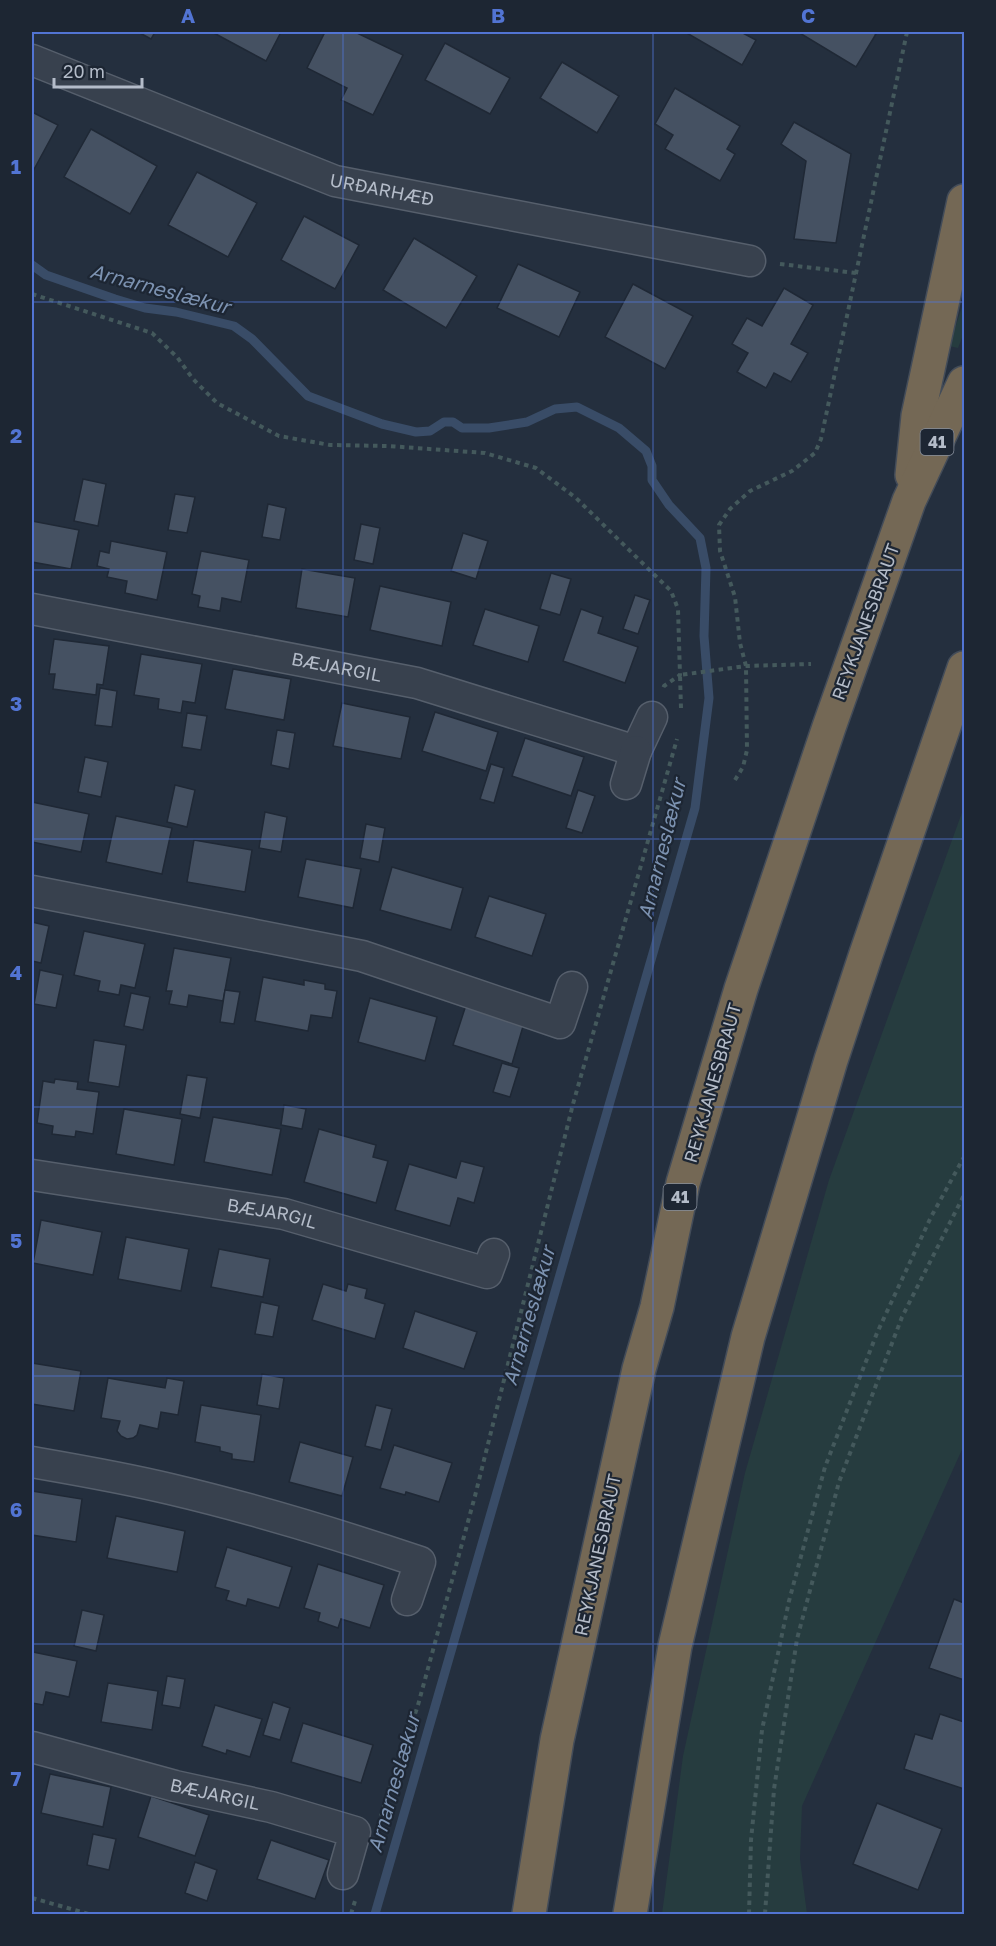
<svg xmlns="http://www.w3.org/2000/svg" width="996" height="1946" font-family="'Golos Text',sans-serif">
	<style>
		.green { fill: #263c3f }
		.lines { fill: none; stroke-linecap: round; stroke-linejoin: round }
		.stream { stroke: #394c67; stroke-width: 9 }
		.building { fill: #455162; stroke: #1f2835; stroke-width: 1.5 }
		.minor-casing { stroke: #565f6c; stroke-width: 33 }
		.highway-casing { stroke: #434c59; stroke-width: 36 }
		.path { stroke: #44595c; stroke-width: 4; stroke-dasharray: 4.5 4.5; stroke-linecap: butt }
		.minor { stroke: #38414e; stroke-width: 30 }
		.highway { stroke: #746855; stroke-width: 33 }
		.grid { fill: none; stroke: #5274d3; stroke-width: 1.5; stroke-opacity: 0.55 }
		.labels { text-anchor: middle; stroke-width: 4.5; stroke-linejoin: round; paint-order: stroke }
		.shield { fill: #1d2633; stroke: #878f9c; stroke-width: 1.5 }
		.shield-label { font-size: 16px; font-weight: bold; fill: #b4bcc9 }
		.street-label { font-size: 18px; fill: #b4bcc9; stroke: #1d2633 }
		.water-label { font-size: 20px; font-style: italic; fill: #7c92b1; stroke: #1d2633 }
		.neatline { fill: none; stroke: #5274d3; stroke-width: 2 }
		.grid-label { font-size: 20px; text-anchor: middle; font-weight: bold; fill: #5274d3 }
	</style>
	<rect width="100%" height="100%" fill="#242f3e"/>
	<!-- green -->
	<g class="green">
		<path d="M964,301V333L958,348L949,346Z"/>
		<path d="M964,807V1445L802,1806L800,1859L807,1914H662L683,1756L745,1473L829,1180Z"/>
	</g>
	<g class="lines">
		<!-- stream -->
		<path class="stream" d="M32,265L46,275L115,299L145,308L176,312L234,326L252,339L308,396L382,424L416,432L430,431L444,422H453L462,428H489L527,422L555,409L577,407L619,428L646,451L652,466V480L669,505L700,538L706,568L704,636L709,698L695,808L375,1914"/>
	</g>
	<!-- building -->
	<g class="building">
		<path d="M138,32H155L151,39Z"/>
		<path d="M212,32H281L266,61Z"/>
		<path d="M325,32H355L403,55L373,115L341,100L347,88L307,68Z"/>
		<path d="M685,32H741L756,40L742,65Z"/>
		<path d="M798,32H871L876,34L856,67Z"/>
		<path d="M445,43L510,78L490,114L425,80Z"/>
		<path d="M562,62L619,96L597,133L540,98Z"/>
		<path d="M675,88L740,126L727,149L735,154L720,181L665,149L673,135L655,124Z"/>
		<path d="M32,112L58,125L32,173Z"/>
		<path d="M794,122L851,154L836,243L794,239L806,161L781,144Z"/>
		<path d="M91,129L157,166L130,214L64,177Z"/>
		<path d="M197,172L257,203L228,257L168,225Z"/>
		<path d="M304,216L359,245L335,289L281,260Z"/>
		<path d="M414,238L477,276L446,328L383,290Z"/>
		<path d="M518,264L580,292L559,337L497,308Z"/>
		<path d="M633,284L693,316L665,369L605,337Z"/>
		<path d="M784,288L813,305L791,344L808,353L791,382L774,373L766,388L737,372L748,353L732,344L747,318L762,326Z"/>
		<path d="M83,479L106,484L98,526L74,521Z"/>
		<path d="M175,494L195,497L187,533L168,530Z"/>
		<path d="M268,504L286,508L280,540L262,537Z"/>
		<path d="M32,521L79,530L71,569L32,562Z"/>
		<path d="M361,524L380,528L373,564L354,560Z"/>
		<path d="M463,533L488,541L476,579L451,571Z"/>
		<path d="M111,541L167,552L157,600L125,593L127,581L107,577L109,569L97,566L100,551L109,553Z"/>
		<path d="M201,551L249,560L241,602L222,598L220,611L198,607L200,596L192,594Z"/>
		<path d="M302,569L355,578L348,617L296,608Z"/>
		<path d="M551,573L571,579L560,615L540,609Z"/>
		<path d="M380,586L451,602L442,646L370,630Z"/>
		<path d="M635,595L650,600L638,634L623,629Z"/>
		<path d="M485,609L539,626L528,662L473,645Z"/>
		<path d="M581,609L603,617L598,633L638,647L625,683L563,661Z"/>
		<path d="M54,639L109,646L103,685L97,684L96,695L53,689L55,674H49Z"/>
		<path d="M141,654L202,664L195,703L183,701L181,713L158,709L159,699L134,695Z"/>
		<path d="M233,669L291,679L284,720L225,709Z"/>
		<path d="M100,688L117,691L112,727L95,725Z"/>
		<path d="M342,703L410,717L401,759L333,746Z"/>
		<path d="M435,712L498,732L486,771L422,751Z"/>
		<path d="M187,713L207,716L201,750L182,747Z"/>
		<path d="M277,730L295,733L289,769L271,765Z"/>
		<path d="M525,738L584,757L571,796L512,776Z"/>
		<path d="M85,757L108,762L101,797L78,792Z"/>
		<path d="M491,764L504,768L494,803L480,799Z"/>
		<path d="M175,785L195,790L187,827L167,822Z"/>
		<path d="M578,790L595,796L582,833L566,828Z"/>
		<path d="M32,802L89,814L81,852L32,842Z"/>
		<path d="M265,812L287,817L281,852L259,848Z"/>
		<path d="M116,816L172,828L162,874L106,862Z"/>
		<path d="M366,824L385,828L379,862L360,858Z"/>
		<path d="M194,840L252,850L245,892L187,882Z"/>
		<path d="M306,859L361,869L353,908L298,897Z"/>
		<path d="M392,867L463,888L451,930L380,910Z"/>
		<path d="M489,896L546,914L532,956L475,937Z"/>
		<path d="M32,922L49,926L41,963L32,961Z"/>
		<path d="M84,931L145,944L135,988L121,985L119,995L98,991L100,981L74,975Z"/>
		<path d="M174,948L231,958L223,1001L189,995L187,1007L169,1004L172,991H166Z"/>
		<path d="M40,970L63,975L56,1008L34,1004Z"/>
		<path d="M263,977L304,985V980L325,984V989L337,991L332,1018L311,1015L308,1031L255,1021Z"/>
		<path d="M225,990L240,992L234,1024L220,1022Z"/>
		<path d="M131,993L150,997L143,1030L124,1026Z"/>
		<path d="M370,998L437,1017L425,1061L358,1042Z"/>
		<path d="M466,1005L524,1023L512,1064L453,1045Z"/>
		<path d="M94,1040L126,1045L119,1087L88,1082Z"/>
		<path d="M502,1063L519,1068L510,1097L493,1092Z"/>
		<path d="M187,1075L207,1078L200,1118L180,1114Z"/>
		<path d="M55,1079L78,1082L77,1089L99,1092L93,1134L76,1131L75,1137L52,1134L53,1126L37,1123L43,1081L54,1083Z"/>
		<path d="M284,1105L306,1109L302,1129L281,1125Z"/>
		<path d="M124,1109L182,1119L174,1165L116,1154Z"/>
		<path d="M213,1117L281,1129L272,1175L204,1162Z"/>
		<path d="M319,1129L376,1145L373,1157L388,1161L376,1203L304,1182Z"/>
		<path d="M461,1161L484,1167L474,1203L458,1198L450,1226L395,1210L409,1164L456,1178Z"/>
		<path d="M41,1220L102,1232L93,1275L33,1263Z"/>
		<path d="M126,1237L189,1249L181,1291L118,1279Z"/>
		<path d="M219,1249L270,1259L263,1297L211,1287Z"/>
		<path d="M323,1284L346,1291L348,1284L367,1289L365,1298L385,1304L375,1339L312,1320Z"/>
		<path d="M261,1302L279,1306L273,1337L255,1334Z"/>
		<path d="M415,1311L477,1332L464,1369L403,1348Z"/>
		<path d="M32,1363L81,1371L74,1411L32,1404Z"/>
		<path d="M262,1374L284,1378L279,1409L257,1405Z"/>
		<path d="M108,1378L165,1388L167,1378L184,1381L178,1415L161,1412L158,1429L140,1425L137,1435L133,1438L127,1439L121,1436L117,1431L120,1421L101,1418Z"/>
		<path d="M201,1405L261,1415L254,1462L232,1459V1454L220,1451V1447L195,1442Z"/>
		<path d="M376,1405L392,1409L381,1450L365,1446Z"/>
		<path d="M300,1442L353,1457L342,1496L289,1482Z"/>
		<path d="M394,1445L452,1463L439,1502L406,1492L405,1495L380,1488Z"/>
		<path d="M32,1491L82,1499L76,1542L32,1535Z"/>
		<path d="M116,1516L185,1531L177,1572L107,1558Z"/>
		<path d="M227,1547L292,1567L279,1608L248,1599L246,1606L226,1600L229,1591L215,1587Z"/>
		<path d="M318,1564L384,1585L370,1628L341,1619L338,1628L318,1621L320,1613L304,1608Z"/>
		<path d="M954,1599L964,1603V1680L929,1668Z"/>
		<path d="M82,1610L104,1615L96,1651L74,1646Z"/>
		<path d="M33,1652L77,1661L69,1697L46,1692L43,1705L32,1703Z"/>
		<path d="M167,1676L185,1679L180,1708L162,1705Z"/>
		<path d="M108,1683L158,1691L152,1730L101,1722Z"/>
		<path d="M273,1702L290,1708L280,1740L263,1735Z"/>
		<path d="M215,1705L262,1719L250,1757L227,1750L226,1754L202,1746Z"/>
		<path d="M940,1714L964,1722V1789L904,1769L915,1734L932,1739Z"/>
		<path d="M303,1723L373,1745L361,1783L291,1762Z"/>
		<path d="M50,1774L111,1787L103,1827L41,1813Z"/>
		<path d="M151,1796L209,1815L195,1856L138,1837Z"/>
		<path d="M877,1803L942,1829L918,1890L853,1864Z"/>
		<path d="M93,1834L116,1839L109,1870L87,1865Z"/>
		<path d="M271,1840L329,1860L315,1899L257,1879Z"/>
		<path d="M195,1862L217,1870L207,1901L185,1893Z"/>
	</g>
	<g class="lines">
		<!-- minor casing -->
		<g class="minor-casing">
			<g id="minor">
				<path id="s1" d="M32,60L335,181L750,261"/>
				<path id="s2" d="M32,609L417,683L636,751L652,717"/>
				<path d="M626,784L636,751"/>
				<path d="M32,891L362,956L560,1023L572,987"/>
				<path id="s3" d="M32,1175L284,1214L487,1273L494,1254"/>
				<path d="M32,1462C78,1470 125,1478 170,1489C255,1509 337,1534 420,1562L407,1600"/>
				<path id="s4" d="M32,1747L175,1786L271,1807L355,1832L343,1874"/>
			</g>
		</g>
		<!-- highway casing -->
		<g class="highway-casing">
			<g id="highway">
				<path d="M912,475L918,416L964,201"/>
				<path d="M529,1914L557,1740L639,1369L657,1307L683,1183L741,989L829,727L909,501L964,383"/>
				<path d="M630,1914L675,1646L748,1337L831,1060L866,954L964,668"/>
			</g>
		</g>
		<!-- path -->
		<g class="path">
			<path d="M780,264L856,273"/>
			<path d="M32,294L152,333L177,357L193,379L217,403L279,436L330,445L388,446L485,453L536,468L576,498L671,591L678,609L680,675L664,686L662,691"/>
			<path d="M681,708L680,675L746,666L811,664"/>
			<path d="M735,780L743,767L747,750L746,666L740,643L735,597L720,551L719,525L730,509L750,491L792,471L815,453L821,439L907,32"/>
			<path d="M381,1816L418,1705L475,1496L573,1104L677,739"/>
			<path d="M32,1898L89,1914"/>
			<path d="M351,1914L355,1901"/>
			<path d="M749,1914L751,1840L762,1730L789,1601L825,1467L877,1333L931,1217L964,1157"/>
			<path d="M765,1914L774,1789L797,1639L839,1482L902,1317L964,1195"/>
		</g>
		<!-- minor -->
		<use href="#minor" class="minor"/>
		<!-- highway -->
		<use href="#highway" class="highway"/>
	</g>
	<!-- grid -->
	<path class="grid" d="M343,32V1914M653,32V1914M32,302H964M32,570H964M32,839H964M32,1107H964M32,1376H964M32,1644H964"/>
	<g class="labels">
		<!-- shield labels -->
		<g class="shield">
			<rect x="920.5" y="429" width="33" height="26" rx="4.5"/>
			<rect x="663.5" y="1184" width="33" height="26" rx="4.5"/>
		</g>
		<g class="shield-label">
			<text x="937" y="448">41</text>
			<text x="680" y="1203">41</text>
		</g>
		<!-- street labels -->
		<g class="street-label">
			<text dy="6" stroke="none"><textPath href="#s1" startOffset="374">URÐARHÆÐ</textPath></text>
			<text transform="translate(866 622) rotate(-70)" y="6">REYKJANESBRAUT</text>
			<text dy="6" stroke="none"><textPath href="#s2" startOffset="310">BÆJARGIL</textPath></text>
			<text transform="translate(713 1083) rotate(-74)" y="6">REYKJANESBRAUT</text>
			<text dy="6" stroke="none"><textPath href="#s3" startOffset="243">BÆJARGIL</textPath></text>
			<text transform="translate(598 1555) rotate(-78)" y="6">REYKJANESBRAUT</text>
			<text dy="6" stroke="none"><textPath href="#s4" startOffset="189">BÆJARGIL</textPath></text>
		</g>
		<!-- water labels -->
		<g class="water-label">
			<text transform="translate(160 289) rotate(15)" y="7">Arnarneslækur</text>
			<text transform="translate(662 849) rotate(-76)" y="7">Arnarneslækur</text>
			<text transform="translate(529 1316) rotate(-74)" y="7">Arnarneslækur</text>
			<text transform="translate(394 1783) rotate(-74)" y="7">Arnarneslækur</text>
		</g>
	</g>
	<!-- border -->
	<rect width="996" height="1946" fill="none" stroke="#1d2633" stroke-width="66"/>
	<!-- scale -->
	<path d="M54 78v9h88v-9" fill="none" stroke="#b4bcc9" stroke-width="3"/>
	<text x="63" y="78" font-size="18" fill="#b4bcc9" stroke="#1d2633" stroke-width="4.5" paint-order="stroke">20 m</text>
	<rect x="33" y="33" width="930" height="1880" class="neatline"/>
	<g class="grid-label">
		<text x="188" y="23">A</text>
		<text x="498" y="23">B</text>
		<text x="808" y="23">C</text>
		<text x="16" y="174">1</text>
		<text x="16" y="443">2</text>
		<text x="16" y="711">3</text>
		<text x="16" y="980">4</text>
		<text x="16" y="1248">5</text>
		<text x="16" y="1517">6</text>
		<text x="16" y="1786">7</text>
	</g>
</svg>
